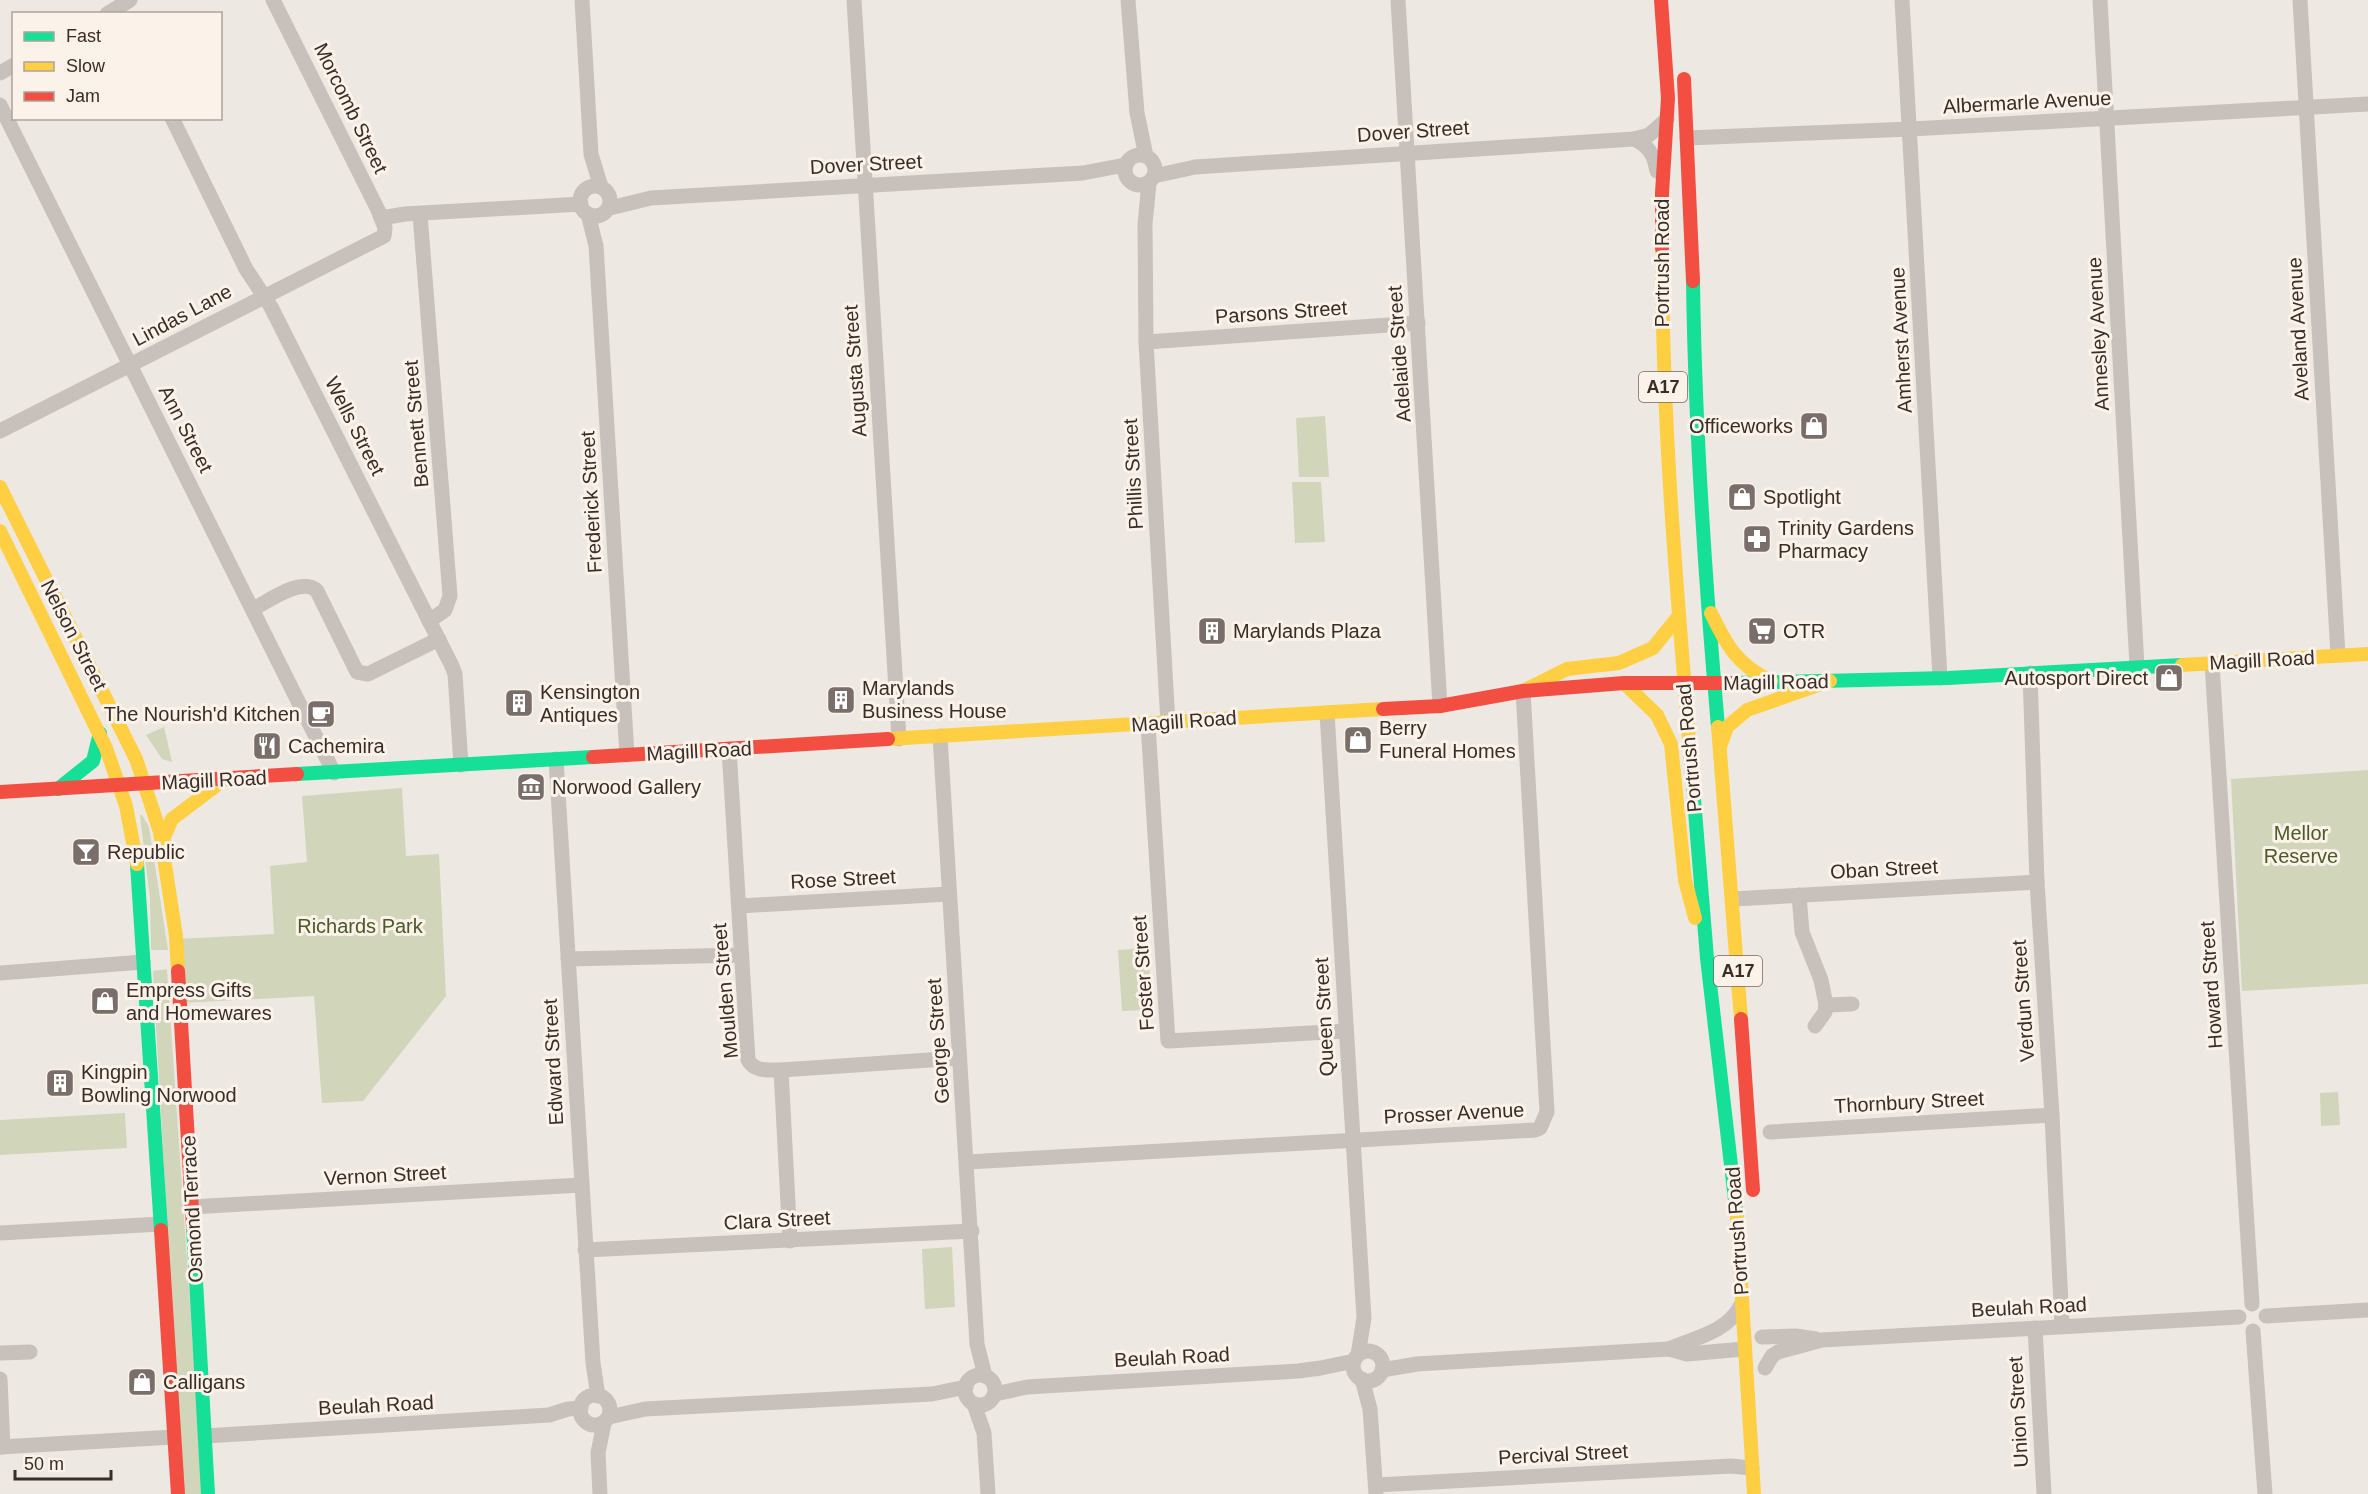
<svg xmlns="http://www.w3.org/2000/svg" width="2368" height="1494" font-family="Helvetica,sans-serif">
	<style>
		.green { fill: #d1d5ba }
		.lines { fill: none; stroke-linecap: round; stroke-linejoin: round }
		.street { stroke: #c8c0bb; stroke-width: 15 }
		.fast { stroke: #16e098; stroke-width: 14 }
		.slow { stroke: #ffcf43; stroke-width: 14 }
		.jam { stroke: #f24e42; stroke-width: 14 }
		.labels { text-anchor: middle; stroke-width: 6; stroke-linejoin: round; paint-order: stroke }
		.shield { fill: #fbf2e9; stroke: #746862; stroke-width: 1.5 }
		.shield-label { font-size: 18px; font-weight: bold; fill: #3a2d28 }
		.street-label { font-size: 20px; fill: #3a2d28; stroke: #fbf2e9 }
		.poi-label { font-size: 20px; fill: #3a2d28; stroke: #fbf2e9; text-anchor: start }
		.park-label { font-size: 20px; fill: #4b5a29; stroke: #fbf2e9 }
	</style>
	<rect width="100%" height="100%" fill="#eee8e2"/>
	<!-- green -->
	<g class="green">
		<path d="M1325,416L1329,477H1299L1296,418Z"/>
		<path d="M1292,482H1321L1325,542L1295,543Z"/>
		<path d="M164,727L172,762L162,759L146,735Z"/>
		<path d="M2368,770V984L2242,991L2231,779Z"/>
		<path d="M402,788L406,856L439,854L446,996L363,1101L322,1103L314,996L181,1003L176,939L274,934L270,866L307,862L302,796Z"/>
		<path d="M140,815H142L149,827L168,950H151L150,899Z"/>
		<path d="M1148,948L1152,1010L1122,1011L1118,950Z"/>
		<path d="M167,969L203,1494H182L153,971Z"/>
		<path d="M2338,1092L2340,1125L2321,1126L2320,1093Z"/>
		<path d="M125,1113L127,1148L0,1155V1120Z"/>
		<path d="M952,1247L955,1307L925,1309L922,1249Z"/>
	</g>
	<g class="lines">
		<!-- street -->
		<g class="street">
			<path d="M582,0L591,154L601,187"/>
			<path d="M854,0L899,739"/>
			<path d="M1128,0L1137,113L1146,156"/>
			<path d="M1398,0L1440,706"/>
			<path d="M1902,0L1940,678"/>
			<path d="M2100,0L2137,666"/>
			<path d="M2300,0L2338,655"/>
			<path d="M107,14L130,0"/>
			<path d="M0,73L14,65"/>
			<path d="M0,105L334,773"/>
			<path d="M172,118L246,269L271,307L452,666L455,674L461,765"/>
			<path d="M1687,138L1911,129L2368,104"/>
			<path d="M1634,139C1649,146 1654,155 1657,171"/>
			<circle cx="1140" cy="170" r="15"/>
			<path d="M1154,176L1195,167L1634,139L1649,135L1667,119"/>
			<path d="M1149,183L1145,224L1146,342L1168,723"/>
			<circle cx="595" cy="201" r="15"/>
			<path d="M610,208L651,198L1083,173L1125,165"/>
			<path d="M420,214L450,596L445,610L429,621"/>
			<path d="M588,214L596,246L627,755"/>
			<path d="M381,218L405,214L581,204"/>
			<path d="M1146,342L1418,323"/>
			<path d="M0,431L384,236L385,228L378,210L273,0"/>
			<path d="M253,609C269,601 302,576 317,591L357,672L368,674L439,639"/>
			<path d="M2212,663L2252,1304"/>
			<path d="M2030,673L2037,882L2052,1115L2062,1326"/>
			<path d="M1327,713L1364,1318L1358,1355"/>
			<path d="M1148,724L1168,1041L1346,1031"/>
			<path d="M940,736L977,1344L985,1376"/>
			<path d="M729,749L748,1060C755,1072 768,1070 781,1070L790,1241"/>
			<path d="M556,759L593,1363L598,1396"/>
			<path d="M1799,895L1802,932L1821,980L1826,1005"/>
			<path d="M1733,899L2037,882"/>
			<path d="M739,906L949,894"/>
			<path d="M568,959L741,955"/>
			<path d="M0,973L143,962"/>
			<path d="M1826,1005L1852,1004"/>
			<path d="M1815,1026L1825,1012L1826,1005"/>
			<path d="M781,1070L959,1058"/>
			<path d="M1770,1132L2052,1115"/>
			<path d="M967,1162L1535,1130L1540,1128L1547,1112L1523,691"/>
			<path d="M191,1207L581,1185"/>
			<path d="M0,1233L161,1224"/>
			<path d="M585,1250L972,1231"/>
			<path d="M2266,1316L2368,1310"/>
			<path d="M2035,1328L2044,1494"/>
			<path d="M2253,1331L2265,1494"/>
			<path d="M1762,1337L1796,1336L1816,1339"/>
			<path d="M1669,1349C1694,1338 1728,1332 1741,1305"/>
			<circle cx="1368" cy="1366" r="15"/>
			<path d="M0,1353L30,1352"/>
			<path d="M1765,1368L1772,1356L1778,1352L1822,1340L2239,1317"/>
			<path d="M1382,1370L1417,1364L1669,1349L1687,1354L1744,1349"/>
			<circle cx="980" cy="1390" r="15"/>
			<path d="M0,1379L3,1447"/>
			<path d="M1362,1379L1370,1409L1376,1494"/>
			<path d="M995,1394L1027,1387L1298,1371L1321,1368L1354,1361"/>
			<circle cx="595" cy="1410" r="15"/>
			<path d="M974,1404L984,1433L988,1494"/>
			<path d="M609,1417L645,1409L932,1394L966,1387"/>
			<path d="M205,1436L549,1415L568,1409L581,1408"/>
			<path d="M0,1447L174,1437"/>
			<path d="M1376,1485L1731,1466L1752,1468"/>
			<path d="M600,1494L598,1453L604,1423"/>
		</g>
		<!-- fast -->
		<g class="fast">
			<path d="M1693,281C1695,430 1705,579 1718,727"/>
			<path d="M1732,683L1948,678L2182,665"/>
			<path d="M1690,750L1707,958L1737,1217"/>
			<path d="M297,774L593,757"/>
			<path d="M58,789L93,761L100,733"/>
			<path d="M137,864L161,1230"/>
			<path d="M193,1227L208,1494"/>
		</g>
		<!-- slow -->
		<g class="slow">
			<path d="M1662,248C1662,416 1676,583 1690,750"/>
			<path d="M0,487L136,759L160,832L176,936L178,971"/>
			<path d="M0,531L106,748L126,806L137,864"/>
			<path d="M1711,613C1727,646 1737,665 1771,681"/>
			<path d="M2182,665L2368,654"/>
			<path d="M1624,683L1657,715L1671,744L1685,880L1695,918"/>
			<path d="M1523,691L1567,669L1619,663L1653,648L1678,617"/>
			<path d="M1718,727L1741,1019"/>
			<path d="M888,739L1383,709"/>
			<path d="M1720,747L1727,727L1747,710L1830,681"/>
			<path d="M162,842L172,819L225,779"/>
			<path d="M1737,1217L1754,1494"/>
		</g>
		<!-- jam -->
		<g class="jam">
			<path d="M1661,0L1668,98L1662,193V248"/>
			<path d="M1684,79L1693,281"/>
			<path d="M1383,709L1440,706L1523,691L1624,683H1732"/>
			<path d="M593,757L888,739"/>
			<path d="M0,792L297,774"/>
			<path d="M178,971L193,1227"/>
			<path d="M1741,1019L1753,1190"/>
			<path d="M161,1230L178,1494"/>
		</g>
	</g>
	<!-- icons -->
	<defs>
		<g id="shop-square" transform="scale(1.5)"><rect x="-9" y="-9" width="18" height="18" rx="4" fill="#796e69" stroke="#fbf2e9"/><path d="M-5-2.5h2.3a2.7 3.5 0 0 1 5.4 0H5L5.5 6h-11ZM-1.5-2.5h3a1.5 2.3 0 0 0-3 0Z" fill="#fff"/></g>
		<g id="pharmacy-square" transform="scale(1.5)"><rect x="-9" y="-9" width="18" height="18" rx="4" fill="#796e69" stroke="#fbf2e9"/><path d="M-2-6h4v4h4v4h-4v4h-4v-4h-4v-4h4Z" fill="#fff"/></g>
		<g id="building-square" transform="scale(1.5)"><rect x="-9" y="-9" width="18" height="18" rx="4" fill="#796e69" stroke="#fbf2e9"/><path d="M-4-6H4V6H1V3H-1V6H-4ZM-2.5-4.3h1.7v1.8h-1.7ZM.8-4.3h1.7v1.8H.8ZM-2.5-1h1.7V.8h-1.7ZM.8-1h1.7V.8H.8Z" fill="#fff"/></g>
		<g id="supermarket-square" transform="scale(1.5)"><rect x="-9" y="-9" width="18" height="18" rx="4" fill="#796e69" stroke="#fbf2e9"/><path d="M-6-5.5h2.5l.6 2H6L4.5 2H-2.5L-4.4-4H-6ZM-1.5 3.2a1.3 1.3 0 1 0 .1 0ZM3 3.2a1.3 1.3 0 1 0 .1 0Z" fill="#fff"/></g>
		<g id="cafe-square" transform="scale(1.5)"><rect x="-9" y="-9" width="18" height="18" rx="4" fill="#796e69" stroke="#fbf2e9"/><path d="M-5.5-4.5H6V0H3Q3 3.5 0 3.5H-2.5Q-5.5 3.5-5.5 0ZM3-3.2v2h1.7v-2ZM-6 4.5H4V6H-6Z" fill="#fff"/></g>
		<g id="restaurant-square" transform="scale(1.5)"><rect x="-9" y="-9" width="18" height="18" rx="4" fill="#796e69" stroke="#fbf2e9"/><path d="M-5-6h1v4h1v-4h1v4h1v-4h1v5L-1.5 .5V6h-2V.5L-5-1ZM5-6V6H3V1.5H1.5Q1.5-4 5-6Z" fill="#fff"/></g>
		<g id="museum-square" transform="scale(1.5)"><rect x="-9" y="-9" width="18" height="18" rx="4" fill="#796e69" stroke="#fbf2e9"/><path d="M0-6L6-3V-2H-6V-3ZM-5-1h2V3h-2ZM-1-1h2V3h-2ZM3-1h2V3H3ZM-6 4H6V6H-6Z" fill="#fff"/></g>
		<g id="bar-square" transform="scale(1.5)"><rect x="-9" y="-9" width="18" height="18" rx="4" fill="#796e69" stroke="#fbf2e9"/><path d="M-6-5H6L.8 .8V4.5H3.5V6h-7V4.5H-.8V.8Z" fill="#fff"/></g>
	</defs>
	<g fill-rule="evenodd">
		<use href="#shop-square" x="1814" y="426"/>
		<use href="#shop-square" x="1742" y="497"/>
		<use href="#pharmacy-square" x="1757" y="539"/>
		<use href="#building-square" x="1212" y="631"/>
		<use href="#supermarket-square" x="1762" y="631"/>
		<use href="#shop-square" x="2169" y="678"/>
		<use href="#building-square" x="841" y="700"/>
		<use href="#building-square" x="519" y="703"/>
		<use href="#cafe-square" x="321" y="714"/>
		<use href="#shop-square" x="1358" y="740"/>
		<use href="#restaurant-square" x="267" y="746"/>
		<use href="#museum-square" x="531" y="787"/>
		<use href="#bar-square" x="86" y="852"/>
		<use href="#shop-square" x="105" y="1001"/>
		<use href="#building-square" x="60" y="1083"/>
		<use href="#shop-square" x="142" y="1382"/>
	</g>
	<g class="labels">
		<!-- shield labels -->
		<g class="shield">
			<rect x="1639" y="372" width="48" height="30" rx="4.5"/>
			<rect x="1714" y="956" width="48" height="30" rx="4.5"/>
		</g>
		<g class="shield-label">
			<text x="1663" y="393">A17</text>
			<text x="1738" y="977">A17</text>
		</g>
		<!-- street labels -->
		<g class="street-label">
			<text transform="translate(2027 102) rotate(-3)" y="7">Albermarle Avenue</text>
			<text transform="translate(351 108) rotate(64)" y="7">Morcomb Street</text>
			<text transform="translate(1413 131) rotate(-4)" y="7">Dover Street</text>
			<text transform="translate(866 164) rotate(-3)" y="7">Dover Street</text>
			<text transform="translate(1662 263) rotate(-90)" y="7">Portrush Road</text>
			<text transform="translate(1281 312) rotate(-4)" y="7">Parsons Street</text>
			<text transform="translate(182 315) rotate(-28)" y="7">Lindas Lane</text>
			<text transform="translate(2298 329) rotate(-93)" y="7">Aveland Avenue</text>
			<text transform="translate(2098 334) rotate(-93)" y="7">Annesley Avenue</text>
			<text transform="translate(1901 340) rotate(-93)" y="7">Amherst Avenue</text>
			<text transform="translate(1399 354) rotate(-94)" y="7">Adelaide Street</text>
			<text transform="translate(855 371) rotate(-94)" y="7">Augusta Street</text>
			<text transform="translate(416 424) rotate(-95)" y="7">Bennett Street</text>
			<text transform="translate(355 426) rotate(63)" y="7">Wells Street</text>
			<text transform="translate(186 429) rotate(63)" y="7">Ann Street</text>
			<text transform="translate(1133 474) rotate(-93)" y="7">Phillis Street</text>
			<text transform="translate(591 502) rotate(-93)" y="7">Frederick Street</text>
			<text transform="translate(74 635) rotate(63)" y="7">Nelson Street</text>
			<text transform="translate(2262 660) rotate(-3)" y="7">Magill Road</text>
			<text transform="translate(1776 682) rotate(-1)" y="7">Magill Road</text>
			<text transform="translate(1184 721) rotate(-4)" y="7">Magill Road</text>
			<text transform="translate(1689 748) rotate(-95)" y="7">Portrush Road</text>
			<text transform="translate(699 751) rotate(-3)" y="7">Magill Road</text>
			<text transform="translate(214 780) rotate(-3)" y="7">Magill Road</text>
			<text transform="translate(1884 869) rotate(-3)" y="7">Oban Street</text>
			<text transform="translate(843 879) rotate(-3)" y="7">Rose Street</text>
			<text transform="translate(1143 973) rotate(-94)" y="7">Foster Street</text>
			<text transform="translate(2211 985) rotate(-94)" y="7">Howard Street</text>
			<text transform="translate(725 991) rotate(-95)" y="7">Moulden Street</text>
			<text transform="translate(2023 1001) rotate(-94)" y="7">Verdun Street</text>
			<text transform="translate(1324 1017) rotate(-93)" y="7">Queen Street</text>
			<text transform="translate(938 1041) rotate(-94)" y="7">George Street</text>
			<text transform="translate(553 1062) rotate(-93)" y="7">Edward Street</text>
			<text transform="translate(1909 1102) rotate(-3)" y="7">Thornbury Street</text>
			<text transform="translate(1454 1113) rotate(-3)" y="7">Prosser Avenue</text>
			<text transform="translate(385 1175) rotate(-3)" y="7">Vernon Street</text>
			<text transform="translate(192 1209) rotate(-93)" y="7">Osmond Terrace</text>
			<text transform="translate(777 1220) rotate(-3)" y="7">Clara Street</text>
			<text transform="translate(1737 1231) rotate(-94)" y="7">Portrush Road</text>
			<text transform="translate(2029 1307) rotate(-3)" y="7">Beulah Road</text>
			<text transform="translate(1172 1357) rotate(-3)" y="7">Beulah Road</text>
			<text transform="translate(376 1405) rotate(-3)" y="7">Beulah Road</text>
			<text transform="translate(2018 1412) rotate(-93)" y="7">Union Street</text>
			<text transform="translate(1563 1454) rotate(-3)" y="7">Percival Street</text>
		</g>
		<!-- poi labels -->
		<g class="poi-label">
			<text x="1793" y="433" text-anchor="end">Officeworks</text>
			<text x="1763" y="504">Spotlight</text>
			<text x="1778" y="535">Trinity Gardens<tspan x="1778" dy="23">Pharmacy</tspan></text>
			<text x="1233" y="638">Marylands Plaza</text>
			<text x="1783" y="638">OTR</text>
			<text x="2148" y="685" text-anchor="end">Autosport Direct</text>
			<text x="862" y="695">Marylands<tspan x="862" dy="23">Business House</tspan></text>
			<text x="540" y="699">Kensington<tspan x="540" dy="23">Antiques</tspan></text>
			<text x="300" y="721" text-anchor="end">The Nourish'd Kitchen</text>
			<text x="1379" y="735">Berry<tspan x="1379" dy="23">Funeral Homes</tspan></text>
			<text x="288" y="753">Cachemira</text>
			<text x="552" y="794">Norwood Gallery</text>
			<text x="107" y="859">Republic</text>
			<text x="126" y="997">Empress Gifts<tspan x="126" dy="23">and Homewares</tspan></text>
			<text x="81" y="1079">Kingpin<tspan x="81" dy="23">Bowling Norwood</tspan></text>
			<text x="163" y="1389">Calligans</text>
		</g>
		<!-- park labels -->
		<g class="park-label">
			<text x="2301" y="840">Mellor<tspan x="2301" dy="23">Reserve</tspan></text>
			<text x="360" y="933">Richards Park</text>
		</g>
	</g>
	<!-- legend -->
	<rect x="12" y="12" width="210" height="108" fill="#fbf2e9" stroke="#aea39c" stroke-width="1.5"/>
	<rect x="24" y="32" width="30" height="9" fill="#16e098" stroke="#aea39c" stroke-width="1.5"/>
	<text x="66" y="42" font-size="18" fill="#3a2d28">Fast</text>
	<rect x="24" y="62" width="30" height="9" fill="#ffcf43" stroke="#aea39c" stroke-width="1.5"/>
	<text x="66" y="72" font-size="18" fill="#3a2d28">Slow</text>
	<rect x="24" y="92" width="30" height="9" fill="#f24e42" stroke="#aea39c" stroke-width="1.5"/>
	<text x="66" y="102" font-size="18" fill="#3a2d28">Jam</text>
	<!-- scale -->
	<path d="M15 1470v9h96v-9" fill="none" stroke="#3a2d28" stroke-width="3"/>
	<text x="24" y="1470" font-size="18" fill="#3a2d28" stroke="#fbf2e9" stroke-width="4.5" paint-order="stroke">50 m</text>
</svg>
